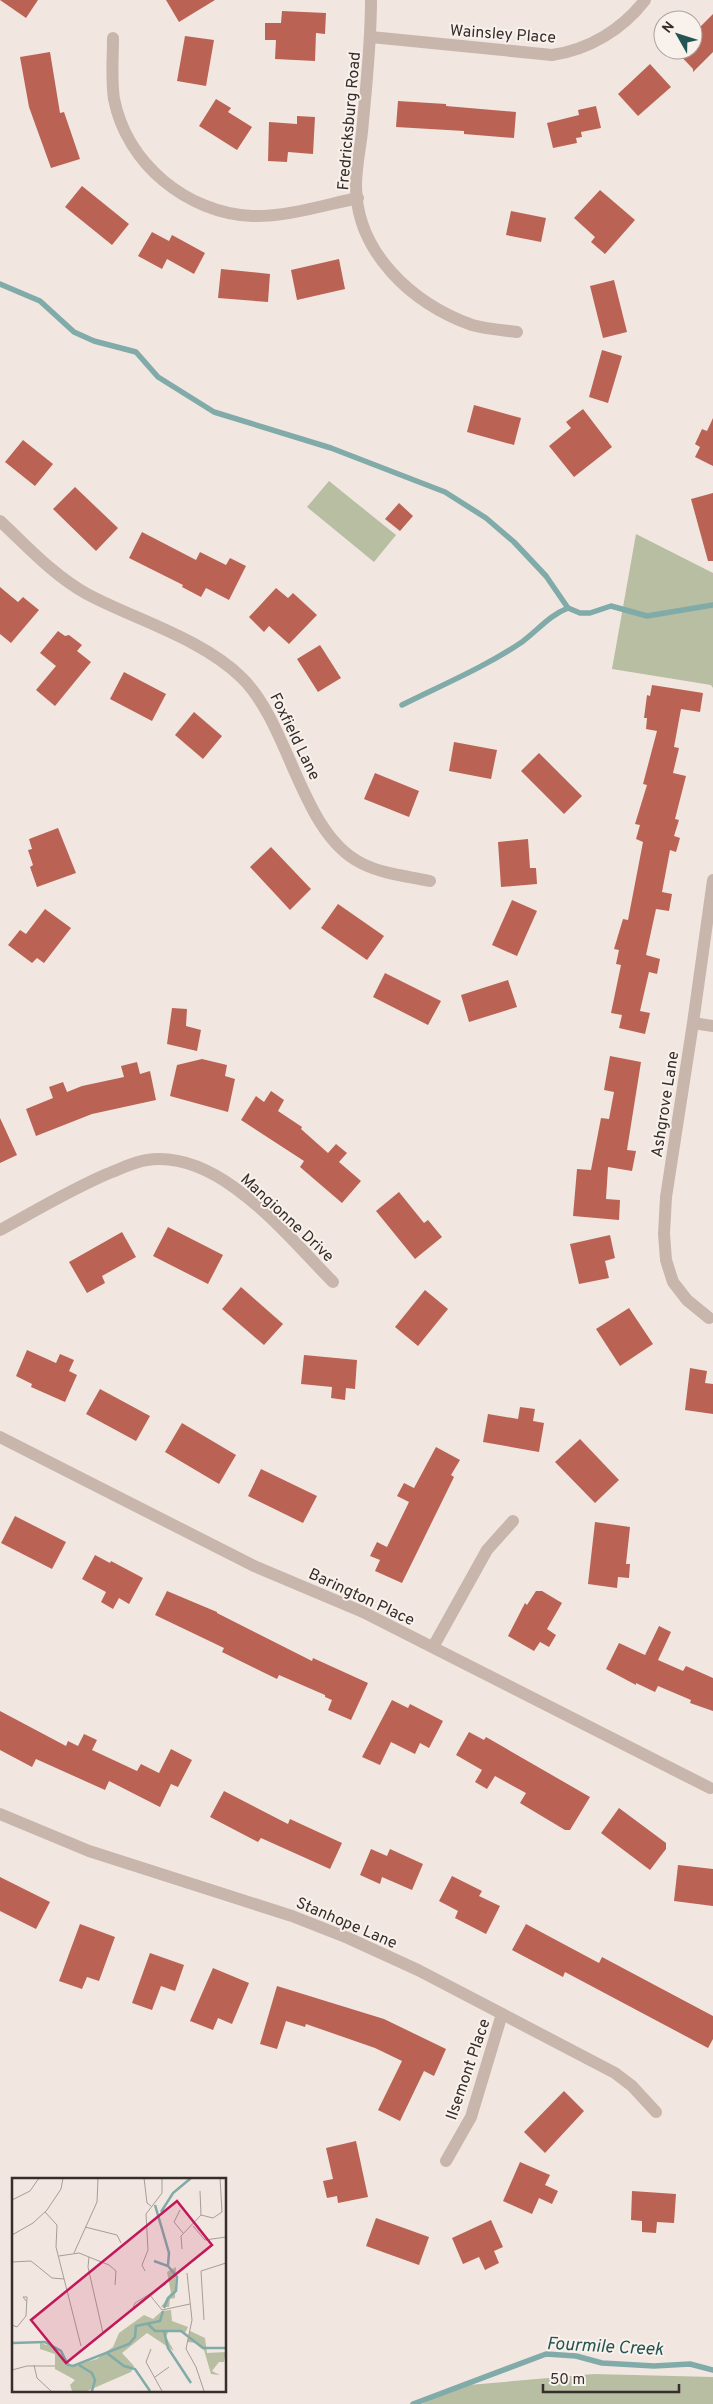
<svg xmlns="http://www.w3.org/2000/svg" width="713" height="2404" font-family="Overpass,sans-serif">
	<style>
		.green { fill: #b7bea1 }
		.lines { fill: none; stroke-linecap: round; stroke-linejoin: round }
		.stream { stroke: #81aba9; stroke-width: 5.5 }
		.building { fill: #ba6354 }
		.minor { stroke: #c8b6ac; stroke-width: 12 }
		.labels { text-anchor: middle; stroke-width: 4; stroke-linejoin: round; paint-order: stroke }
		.street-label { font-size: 16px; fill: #372d2a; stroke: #f8f1ec }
		.water-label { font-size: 18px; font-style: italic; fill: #245453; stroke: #f8f1ec }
		.inset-river { fill: none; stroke: #81aba9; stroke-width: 2.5 }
		.inset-road { fill: none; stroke: #a79d97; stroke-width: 1 }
		.view { fill: #c2185b; fill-opacity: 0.15; stroke: #c2185b; stroke-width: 2.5 }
		.inset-edge { fill: none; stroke: #372d2a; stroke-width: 2.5 }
	</style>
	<rect width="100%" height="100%" fill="#f1e7e0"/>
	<!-- green -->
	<g class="green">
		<path d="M329,481L396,535L374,562L307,507Z"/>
		<path d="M636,534L713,573V688L711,685L612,669Z"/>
		<path d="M594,2374L713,2377V2404H422L448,2392L469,2385Z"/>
	</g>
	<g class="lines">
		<!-- stream -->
		<g class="stream">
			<path d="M0,284L40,301L74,332L94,341L136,352L158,377L214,412L331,448L445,492L486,518L514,542L546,576L568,608L580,613H590L611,606L647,616L713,605"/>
			<path d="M402,705C442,685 485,667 522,642C538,630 550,615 568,608"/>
			<path d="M413,2404L546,2354L576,2356L602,2363L654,2366L690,2364L713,2370"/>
		</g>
	</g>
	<!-- building -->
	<g class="building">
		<path d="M0,0H38L26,18Z"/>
		<path d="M166,0H215L179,22Z"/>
		<path d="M282,11L326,13L325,34L316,33L315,61L275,59L276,40H265V23H281Z"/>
		<path d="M713,14V52L693,72V69L675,50H693V34Z"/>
		<path d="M185,36L214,40L206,86L177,81Z"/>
		<path d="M50,52L60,113L64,112L80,159L51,168L29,107L20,57Z"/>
		<path d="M650,64L671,87L638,116L618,94Z"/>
		<path d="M216,99L231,108L228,112L252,127L237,150L199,126Z"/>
		<path d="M398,101L446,104V106L516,112L514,138L464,134V131L396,127Z"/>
		<path d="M596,106L601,128L581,132L582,137L576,138L577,143L553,148L547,123L579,115L578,110Z"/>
		<path d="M297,116L315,117L313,154L288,152L287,162L268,161L269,122L297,124Z"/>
		<path d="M82,186L129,224L112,245L65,207Z"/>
		<path d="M600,190L635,220L605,254L591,242L595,237L574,218Z"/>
		<path d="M511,211L546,218L541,242L506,235Z"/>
		<path d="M152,232L169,241L172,235L205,253L194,274L167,259L162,269L138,256Z"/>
		<path d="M339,259L345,289L297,300L291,270Z"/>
		<path d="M221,269L270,274L268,302L218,298Z"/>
		<path d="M614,280L627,332L603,338L590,286Z"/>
		<path d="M602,350L622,356L608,403L589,397Z"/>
		<path d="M474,405L521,418L514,445L467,432Z"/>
		<path d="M583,409L612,447L574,477L549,446L571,428L566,422Z"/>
		<path d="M713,418V466L695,457L700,447L695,444L702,429L707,431Z"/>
		<path d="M23,440L53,464L35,486L5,462Z"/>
		<path d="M75,487L118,528L96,551L53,509Z"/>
		<path d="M713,493V561H708L691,499Z"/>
		<path d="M399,503L413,516L400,531L385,519Z"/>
		<path d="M142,532L196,560L200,552L226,565L230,558L246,566L229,600L206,588L201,597L182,587L183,585L129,558Z"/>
		<path d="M0,587L18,602L23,597L39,610L11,643L0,634Z"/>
		<path d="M276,588L288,598L293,593L317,615L289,644L269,626L264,632L249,617Z"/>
		<path d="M58,631L65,636L69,635L82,645L77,651L91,662L55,706L36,690L56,666L40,653Z"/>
		<path d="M320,645L341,678L318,692L297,659Z"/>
		<path d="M124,672L166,694L152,721L110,699Z"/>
		<path d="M652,685L703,693L700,712L681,709L674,747L679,748L673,773L686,776L675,819L679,820L674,836L680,838L676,852L670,850L662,892L672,894L669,911L656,909L646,955L660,959L657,974L649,972L640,1011L650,1013L645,1034L619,1028L622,1015L611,1013L621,965L616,964L619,950L614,949L623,919L628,920L643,842L636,839L640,825L635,824L647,785L643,784L657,731L646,729L647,718H644L647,695L650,696Z"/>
		<path d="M194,712L222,736L203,759L175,735Z"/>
		<path d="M454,742L497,750L491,779L449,771Z"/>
		<path d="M539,753L582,796L564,814L521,771Z"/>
		<path d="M375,773L419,791L409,817L364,799Z"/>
		<path d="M58,828L76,873L37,887L30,867L33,865L28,850L32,849L29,839Z"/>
		<path d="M528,839L530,868H536L537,884L501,887L498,842Z"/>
		<path d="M271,847L311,889L290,910L250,867Z"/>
		<path d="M512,900L537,911L517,956L492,945Z"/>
		<path d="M338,904L384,936L367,960L321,928Z"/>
		<path d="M45,909L71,928L44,963L37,958L32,963L8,945L20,930L26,934Z"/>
		<path d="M385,973L441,1001L428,1025L373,997Z"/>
		<path d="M508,980L517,1007L469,1022L461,995Z"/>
		<path d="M172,1008L187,1009L186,1026L201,1030L197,1051L167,1044Z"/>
		<path d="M610,1056L641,1062L627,1150L636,1151L632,1171L608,1167L606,1199L620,1200L619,1220L573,1216L577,1169L591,1170L601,1118L609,1119L614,1092L604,1090Z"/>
		<path d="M202,1059L227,1065L225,1076L235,1079L228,1112L170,1096L177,1065Z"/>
		<path d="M137,1062L140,1074L150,1071L156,1100L92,1114L36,1136L26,1109L53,1098L49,1087L63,1082L67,1092L82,1086L124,1077L121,1066Z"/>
		<path d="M271,1091L284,1100L278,1111L302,1127L301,1129L328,1153L336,1144L347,1153L339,1162L361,1181L342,1203L300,1167L304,1161L241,1120L256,1096L264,1102Z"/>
		<path d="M0,1118L17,1155L0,1163Z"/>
		<path d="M399,1192L424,1223L428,1220L442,1237L415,1259L376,1211Z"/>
		<path d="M168,1227L223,1255L208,1284L153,1256Z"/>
		<path d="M122,1232L136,1257L102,1276L105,1283L87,1293L69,1262Z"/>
		<path d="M610,1235L615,1258L605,1261L609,1278L579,1284L570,1244Z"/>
		<path d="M241,1287L283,1324L264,1345L222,1309Z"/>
		<path d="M425,1290L448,1309L418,1346L395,1327Z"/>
		<path d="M629,1308L653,1344L620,1366L596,1329Z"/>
		<path d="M27,1350L56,1363L60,1354L74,1360L69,1371L77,1375L65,1402L31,1387L32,1384L16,1376Z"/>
		<path d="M304,1355L357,1360L355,1389L346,1388L345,1400L331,1398L332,1387L301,1384Z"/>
		<path d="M690,1368L707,1371L705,1383L713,1384V1414L685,1410Z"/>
		<path d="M100,1389L150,1416L136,1441L86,1414Z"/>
		<path d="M520,1407L535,1409L533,1421L544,1423L539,1452L483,1442L488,1414L518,1419Z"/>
		<path d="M182,1423L236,1455L219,1484L165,1452Z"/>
		<path d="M580,1439L619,1480L595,1503L555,1462Z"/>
		<path d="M436,1447L460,1460L451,1475L454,1477L402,1583L375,1571L380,1560L370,1556L377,1542L387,1547L409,1502L397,1496L404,1483L414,1488Z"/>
		<path d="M261,1469L317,1496L303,1523L248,1496Z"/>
		<path d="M15,1516L66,1542L52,1569L1,1543Z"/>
		<path d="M595,1522L630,1527L626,1564H630L629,1578L618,1577L617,1588L588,1584Z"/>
		<path d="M95,1555L110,1563L111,1561L143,1578L129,1604L119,1598L113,1609L101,1602L106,1592L82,1579Z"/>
		<path d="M167,1591L217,1612V1613L312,1661L313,1658L368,1683L351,1720L328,1710L332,1700L325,1697V1695L279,1675L277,1679L222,1652L224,1648L155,1615Z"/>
		<path d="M536,1591H542L562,1603L547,1629L556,1635L549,1647L540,1642L534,1651L508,1636L525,1603L527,1605Z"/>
		<path d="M659,1626L671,1632L658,1660L683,1671L686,1666L713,1678V1711L690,1703L691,1700L658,1686L655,1692L636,1683V1685L606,1669L619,1643L645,1655Z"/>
		<path d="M392,1700L408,1708L410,1704L443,1721L429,1748L420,1743L415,1754L391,1742L380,1765L362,1757Z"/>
		<path d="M0,1711L66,1746L68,1741L78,1746L84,1734L97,1740L92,1750L137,1771L141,1764L159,1773L171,1749L192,1760L178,1787L171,1784L160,1807L109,1781L105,1790L36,1759L32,1767L0,1750Z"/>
		<path d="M469,1732L484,1740L486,1737L590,1797L570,1830H565L520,1803L526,1793L495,1776L487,1789L475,1782L482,1770L456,1755Z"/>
		<path d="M224,1791L288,1824L290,1819L342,1843L330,1869L261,1838L258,1842L210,1817Z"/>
		<path d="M619,1808L666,1843V1849L650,1870L601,1833Z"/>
		<path d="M371,1849L387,1856L390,1849L423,1864L412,1890L382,1877L380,1884L360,1875Z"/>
		<path d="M678,1865L713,1869V1906L674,1901Z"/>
		<path d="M452,1876L482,1891L479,1896L500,1906L486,1934L455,1918L458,1911L439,1901Z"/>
		<path d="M0,1877L50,1902L36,1929L0,1911Z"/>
		<path d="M80,1924L115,1937L99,1981L87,1977L82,1989L59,1981Z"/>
		<path d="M526,1924L599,1963L602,1957L713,2016V2039L708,2048L565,1972L563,1977L512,1950Z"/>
		<path d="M150,1953L184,1965L175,1991L161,1986L152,2010L132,2003Z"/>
		<path d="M213,1968L249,1983L232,2024L218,2018L213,2030L190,2021Z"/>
		<path d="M277,1986L384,2019L446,2049L434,2076L424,2071L400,2121L378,2110L402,2061L375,2048L306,2024L305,2027L286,2021L277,2049L260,2044Z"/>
		<path d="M564,2091L584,2111L545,2153L524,2132Z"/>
		<path d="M356,2141L368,2197L338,2203L337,2196L327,2198L323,2181L333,2179L326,2148Z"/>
		<path d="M520,2162L550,2175L545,2185L558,2191L552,2204L539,2198L532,2214L503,2201Z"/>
		<path d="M632,2191L676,2194L674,2223L657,2222L656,2233L642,2232V2221L631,2220Z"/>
		<path d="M376,2218L429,2237L419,2265L366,2246Z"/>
		<path d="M491,2220L503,2247L494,2251L499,2263L485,2270L479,2257L463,2264L452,2238Z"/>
	</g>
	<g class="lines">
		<!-- minor -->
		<g class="minor">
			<path d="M371,0C371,45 366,88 362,132C360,150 356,168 356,185C356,253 413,304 472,325C486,329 503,330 517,332"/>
			<path d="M371,37L552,55C588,50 622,30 645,0"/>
			<path d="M113,38C113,58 111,79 114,99C127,164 187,213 252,216C287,217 324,205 358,198"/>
			<path d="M0,521C27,546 54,576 87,594C136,620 203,639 242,678C290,725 301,833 361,863C382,874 407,876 430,881"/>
			<path d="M693,1023L713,1026"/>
			<path d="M0,1230C35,1211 70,1190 107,1174C120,1169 133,1162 147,1160C220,1149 287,1236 333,1282"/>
			<path d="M709,1318L687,1300L673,1282L666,1260L664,1234L666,1197L693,1023L713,880"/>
			<path d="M0,1437L254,1566L363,1612L710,1788"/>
			<path d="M433,1647L487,1550L513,1521"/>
			<path d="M0,1814L89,1851L292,1916L348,1938L418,1970L615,2073L632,2086L656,2112"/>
			<path d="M446,2161L471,2117L502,2014"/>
		</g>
	</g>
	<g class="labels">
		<!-- street labels -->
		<g class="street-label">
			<text transform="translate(503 33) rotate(4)" y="6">Wainsley Place</text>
			<text transform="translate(348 121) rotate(-85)" y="6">Fredricksburg Road</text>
			<text transform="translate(296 736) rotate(64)" y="6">Foxfield Lane</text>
			<text transform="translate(664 1104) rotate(-81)" y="6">Ashgrove Lane</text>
			<text transform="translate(288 1217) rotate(43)" y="6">Mangionne Drive</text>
			<text transform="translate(362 1596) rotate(25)" y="6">Barington Place</text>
			<text transform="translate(347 1922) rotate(23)" y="6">Stanhope Lane</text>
			<text transform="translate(467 2069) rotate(-71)" y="6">Ilsemont Place</text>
		</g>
		<!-- water labels -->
		<g class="water-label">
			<text transform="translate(605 2346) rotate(3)" y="6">Fourmile Creek</text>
		</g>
	</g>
	<!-- overview -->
	<g transform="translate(12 2178)">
		<rect width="214" height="214" fill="#f1e7e0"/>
		<path d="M164,89L163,120L158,121L157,129H149L159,115L155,94ZM159,132L160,143L176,149L173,155L157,152L154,159L162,173L135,155L110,175L122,188L119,194L75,213H60L58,207L63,202L43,191V176L28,171V165L42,169L60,188L85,181L101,169L107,155L132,137L141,141L150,133ZM178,153L193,160L195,175L214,174L212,184H207L200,193L208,197L199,196L192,172L184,165L175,164Z" fill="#b7bea1"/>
		<path class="inset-river" d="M143,27L157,75L156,87M149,34L161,15L179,0M142,83L156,88L165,99L164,113L156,120L152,130M135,145L143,153H169L191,170H214M152,153L156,170L179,205M0,165L33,164L49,173L56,187L61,188L117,166L123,159L124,148L148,143L151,133M95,175L112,188L123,191L138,213M67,187L80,195L83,202L80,213"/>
		<path class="inset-road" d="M132,0L135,25L139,28M0,22L18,13L27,0M168,32L162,44L171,55M33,34L45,47L44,69L69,168M189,37L201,40L210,34L208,0M181,48L193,62L214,59M73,49L105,57L109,65M0,57L21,45L35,32L49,11L51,0M170,71L169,58L189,37L188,13M62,75L85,24L86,0M47,78L67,75L97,87L104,93L103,107M77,79L76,89L91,155M0,84L19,83L40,100L52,101M133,93L130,87L136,72L134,36L150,15V0M175,95L180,142L174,171L184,189L192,213M137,116L150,132L178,126M120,132L123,125L154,106M192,142L189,93L214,85M0,147L5,149L14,138L15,119H11L14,123M139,171L134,184L150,213M22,187L25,200L39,213M0,192L15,188H43M143,199L157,189"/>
		<path class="view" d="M165,23L200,67L54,185L19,142Z"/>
		<rect width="214" height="214" class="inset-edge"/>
	</g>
	<!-- north arrow -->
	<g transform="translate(678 35) rotate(309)"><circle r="24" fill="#f8f1ec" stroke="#aba39e"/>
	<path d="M0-4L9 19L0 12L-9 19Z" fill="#245453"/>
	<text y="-8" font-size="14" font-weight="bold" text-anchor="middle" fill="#372d2a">N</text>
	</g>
	<!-- scale -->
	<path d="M543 2384v8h136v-8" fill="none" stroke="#372d2a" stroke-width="2.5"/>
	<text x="550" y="2384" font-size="15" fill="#372d2a" stroke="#f8f1ec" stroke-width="4" paint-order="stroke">50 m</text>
</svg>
